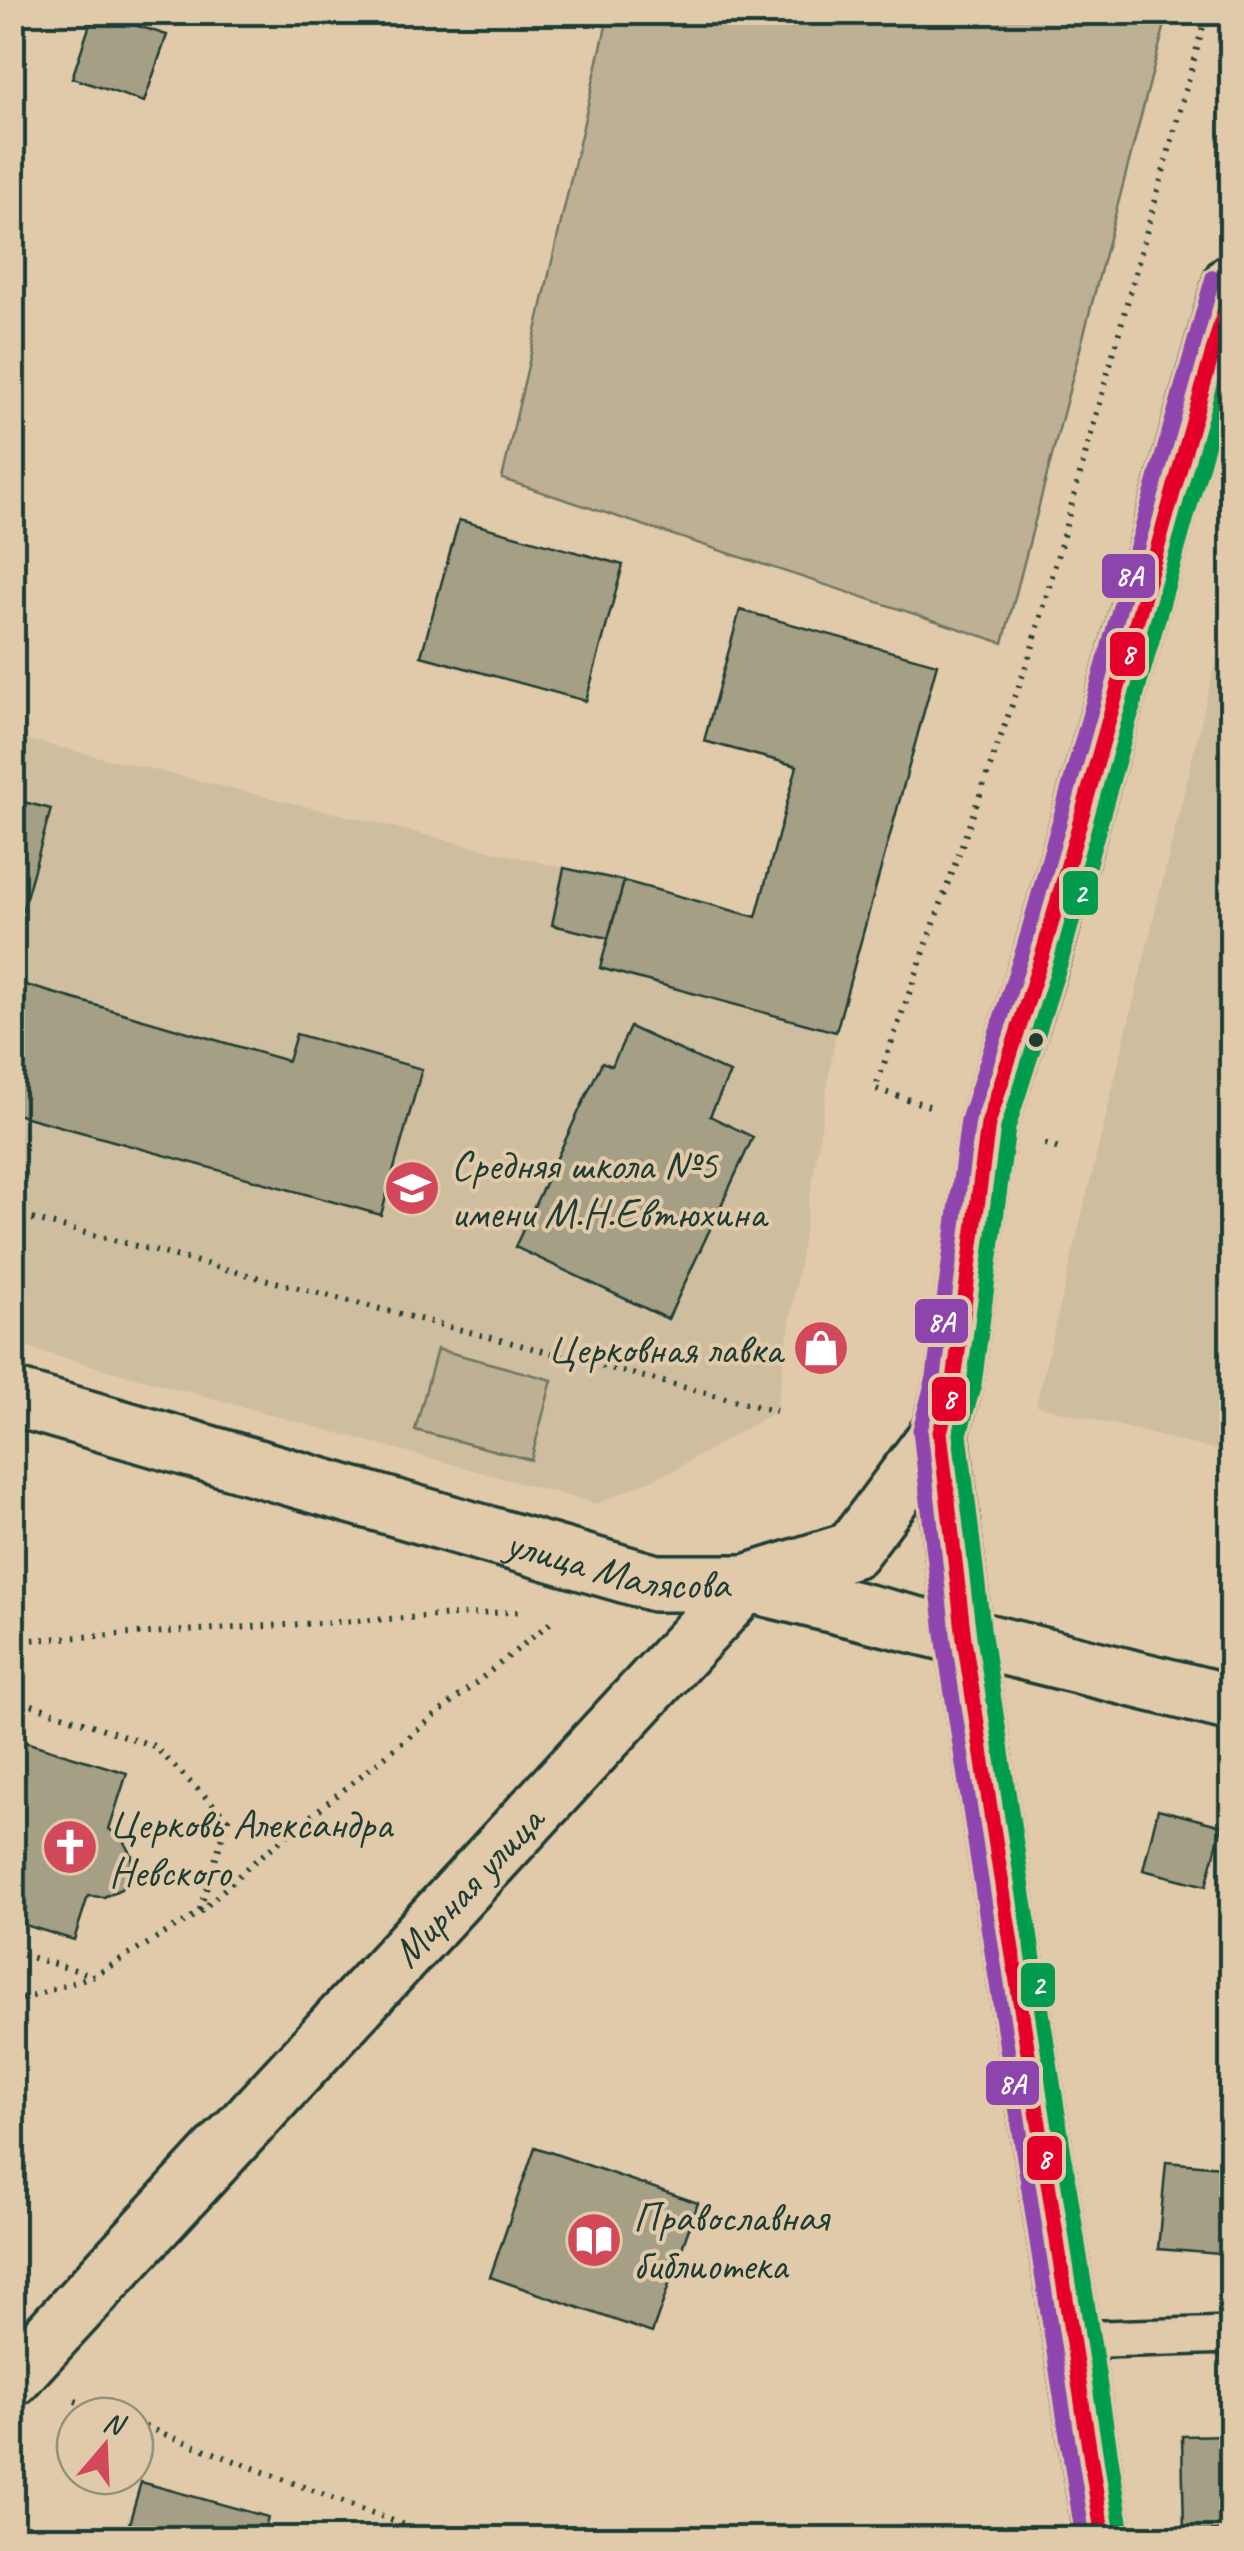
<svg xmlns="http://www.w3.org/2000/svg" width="1244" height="2551" font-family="Caveat,sans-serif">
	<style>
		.built { fill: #cfbd9f }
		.green { fill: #beb095; stroke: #6e7664; stroke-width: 2.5 }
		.building { fill: #a59f85; stroke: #1f3d34; stroke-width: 2.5 }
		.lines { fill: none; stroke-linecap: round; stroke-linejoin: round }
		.lane-casing { stroke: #1f3d34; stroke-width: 42 }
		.street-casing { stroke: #1f3d34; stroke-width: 62 }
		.secondary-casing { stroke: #1f3d34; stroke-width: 62 }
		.path { stroke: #1f3d34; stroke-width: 6; stroke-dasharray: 2.5 8; stroke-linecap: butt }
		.lane { stroke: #e1caaa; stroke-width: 35 }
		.street { stroke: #e1caaa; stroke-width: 55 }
		.secondary { stroke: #e1caaa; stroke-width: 55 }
		.bus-1-casing { stroke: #e1caaa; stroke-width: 22 }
		.bus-2-casing { stroke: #e1caaa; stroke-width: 22 }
		.bus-3-casing { stroke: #e1caaa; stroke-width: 22 }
		.bus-1 { stroke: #e4002b; stroke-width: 15 }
		.bus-2 { stroke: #039c4e; stroke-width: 15 }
		.bus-3 { stroke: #8e44ad; stroke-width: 15 }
		.bus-dot { fill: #1f3d34; stroke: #e1caaa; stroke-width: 4 }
		.labels { text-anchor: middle; stroke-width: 8; stroke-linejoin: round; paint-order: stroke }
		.poi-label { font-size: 42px; fill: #1f3d34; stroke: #e1caaa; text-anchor: start }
		.street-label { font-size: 42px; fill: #1f3d34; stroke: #e1caaa }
		.line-badge { stroke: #e1caaa; stroke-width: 4 }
		.badge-label { font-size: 28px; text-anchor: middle; font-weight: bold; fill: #fff }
	</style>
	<rect width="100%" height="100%" fill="#e1caaa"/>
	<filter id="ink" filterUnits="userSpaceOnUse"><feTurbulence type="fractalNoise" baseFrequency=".01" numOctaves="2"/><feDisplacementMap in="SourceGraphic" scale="20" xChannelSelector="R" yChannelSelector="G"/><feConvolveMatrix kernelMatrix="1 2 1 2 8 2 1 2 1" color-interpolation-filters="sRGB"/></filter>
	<g filter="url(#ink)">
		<!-- built -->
		<g class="built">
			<path d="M1231,598L1232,1454H1231L1036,1405Z"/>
			<path d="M12,736L564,868L552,925L608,938L601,968L836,1032L776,1411L674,1470L597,1504L13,1344Z"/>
		</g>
		<!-- green -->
		<g class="green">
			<path d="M609,13H1168L1003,643L502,479Z"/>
			<path d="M437,1349L552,1380L531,1460L415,1430Z"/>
		</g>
		<!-- building -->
		<g class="building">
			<path d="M94,12L167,35L144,102L72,78Z"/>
			<path d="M459,520L623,565L586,701L421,656Z"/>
			<path d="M740,610L937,664L836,1032L600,968L624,881L756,917L797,766L704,741Z"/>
			<path d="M12,799L51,809L12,947Z"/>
			<path d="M564,868L624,881L608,938L552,925Z"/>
			<path d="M12,981L288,1061L296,1034L422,1069L381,1215L12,1113Z"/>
			<path d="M630,1027L730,1073L710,1116L753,1137L668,1319L515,1247L602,1062L612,1066Z"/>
			<path d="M12,1738L127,1773L109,1829L123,1839L132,1855L131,1873L121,1889L104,1897L88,1896L74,1940L12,1921Z"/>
			<path d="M1158,1809L1222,1826L1206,1886L1143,1870Z"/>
			<path d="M535,2147L698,2203L652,2333L490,2277Z"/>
			<path d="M1166,2162L1232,2168V2255L1158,2249Z"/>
			<path d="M1232,2435V2531L1184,2532L1182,2436Z"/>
			<path d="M141,2482L268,2517L262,2538H125Z"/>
		</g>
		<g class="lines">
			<!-- lane casing -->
			<g class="lane-casing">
				<path id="lane" d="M1070,2340L1232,2335"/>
			</g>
			<!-- street casing -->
			<g class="street-casing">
				<g id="street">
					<path id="s1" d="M12,1397L655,1583H746L1232,1703"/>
					<path id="s2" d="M12,2378L746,1583L852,1550L940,1432"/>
				</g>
			</g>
			<!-- secondary casing -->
			<g class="secondary-casing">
				<path id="secondary" d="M1103,2538L964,1639L940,1432L954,1381L988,1124L1043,953L1232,282"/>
			</g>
			<!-- path -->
			<g class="path">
				<path d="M929,1106L875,1089L1032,649L1207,12"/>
				<path d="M1045,1144L1062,1150"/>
				<path d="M12,1214L776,1411"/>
				<path d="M12,1641L525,1611"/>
				<path d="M12,1698L154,1746L228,1819L199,1912"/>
				<path d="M12,1952L93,1975"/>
				<path d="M12,2003L95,1975L199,1913L249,1866L555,1619"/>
				<path d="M75,2401L116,2416"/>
				<path d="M135,2423L438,2538"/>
			</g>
			<!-- lane -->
			<use href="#lane" class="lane"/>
			<!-- street -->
			<use href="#street" class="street"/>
			<!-- secondary -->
			<use href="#secondary" class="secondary"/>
			<!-- bus-1 casing -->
			<g class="bus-1-casing">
				<path id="bus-1" d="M1103,2538L964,1639L940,1432L954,1381L988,1124L1043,953L1232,284"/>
			</g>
			<!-- bus-2 casing -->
			<g class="bus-2-casing">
				<path id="bus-2" d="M1123,2535L984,1636L960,1434L974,1384L1008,1128L1062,958L1232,358"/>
			</g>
			<!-- bus-3 casing -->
			<g class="bus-3-casing">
				<path id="bus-3" d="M1083,2538L944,1642L920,1430L934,1377L968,1120L1024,947L1213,277"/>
			</g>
			<!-- bus-1 -->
			<use href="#bus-1" class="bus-1"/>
			<!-- bus-2 -->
			<use href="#bus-2" class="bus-2"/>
			<!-- bus-3 -->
			<use href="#bus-3" class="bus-3"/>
		</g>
	</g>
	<!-- icons -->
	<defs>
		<g id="school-disc" transform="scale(2.875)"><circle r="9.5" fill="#d1495b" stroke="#e1caaa"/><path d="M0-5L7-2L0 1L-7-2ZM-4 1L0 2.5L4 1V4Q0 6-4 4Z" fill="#fff"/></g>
		<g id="shop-disc" transform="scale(2.875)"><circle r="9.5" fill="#d1495b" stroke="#e1caaa"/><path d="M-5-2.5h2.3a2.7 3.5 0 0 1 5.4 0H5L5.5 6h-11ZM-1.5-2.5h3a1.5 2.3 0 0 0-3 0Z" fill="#fff"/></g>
		<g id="church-disc" transform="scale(2.875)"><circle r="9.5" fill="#d1495b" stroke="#e1caaa"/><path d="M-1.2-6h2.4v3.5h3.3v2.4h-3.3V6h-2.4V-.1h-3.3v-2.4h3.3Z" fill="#fff"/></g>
		<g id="library-disc" transform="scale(2.875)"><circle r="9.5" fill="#d1495b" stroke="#e1caaa"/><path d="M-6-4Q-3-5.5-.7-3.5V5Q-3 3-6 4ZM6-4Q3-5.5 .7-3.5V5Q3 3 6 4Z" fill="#fff"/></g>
	</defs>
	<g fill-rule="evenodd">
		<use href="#school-disc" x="412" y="1188"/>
		<use href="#shop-disc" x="821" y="1348"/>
		<use href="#church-disc" x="70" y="1847"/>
		<use href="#library-disc" x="594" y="2240"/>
	</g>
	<!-- markers -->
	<circle class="bus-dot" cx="1036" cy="1040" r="9"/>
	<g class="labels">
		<!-- poi labels -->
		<g class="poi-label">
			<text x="451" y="1179">Средняя школа №5<tspan x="451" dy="48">имени М.Н.Евтюхина</tspan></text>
			<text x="782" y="1363" text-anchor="end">Церковная лавка</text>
			<text x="109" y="1838">Церковь Александра<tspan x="109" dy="48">Невского</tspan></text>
			<text x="633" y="2231">Православная<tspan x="633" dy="48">библиотека</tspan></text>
		</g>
		<!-- street labels -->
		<g class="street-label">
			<text dy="15" stroke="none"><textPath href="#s1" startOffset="630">улица Малясова</textPath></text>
			<text dy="15" stroke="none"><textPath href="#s2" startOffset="670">Мирная улица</textPath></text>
		</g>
	</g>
	<g class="line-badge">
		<rect x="1100" y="552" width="57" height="48" rx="10" fill="#8e44ad"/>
		<rect x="1108" y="630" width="39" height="48" rx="10" fill="#e4002b"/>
		<rect x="1061" y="869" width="39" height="48" rx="10" fill="#039c4e"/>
		<rect x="913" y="1297" width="57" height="48" rx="10" fill="#8e44ad"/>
		<rect x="930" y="1375" width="38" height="48" rx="10" fill="#e4002b"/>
		<rect x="1019" y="1961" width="38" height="48" rx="10" fill="#039c4e"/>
		<rect x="984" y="2059" width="57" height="48" rx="10" fill="#8e44ad"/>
		<rect x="1025" y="2134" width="39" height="48" rx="10" fill="#e4002b"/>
	</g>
	<g class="badge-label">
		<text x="1129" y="585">8А</text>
		<text x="1128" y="663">8</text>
		<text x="1080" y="903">2</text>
		<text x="941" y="1331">8А</text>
		<text x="949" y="1408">8</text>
		<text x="1038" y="1995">2</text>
		<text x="1012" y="2093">8А</text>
		<text x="1044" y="2168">8</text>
	</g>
	<!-- margin -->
	<rect width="1244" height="2551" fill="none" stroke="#e1caaa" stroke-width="50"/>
	<rect x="25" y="25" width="1194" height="2501" fill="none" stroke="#1f3d34" stroke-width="4" filter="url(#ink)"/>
	<!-- north arrow -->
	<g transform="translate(105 2446) rotate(19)"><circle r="48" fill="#e1caaa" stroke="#93927b" stroke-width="2.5"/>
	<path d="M0-8L18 38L0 25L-18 38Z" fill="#d1495b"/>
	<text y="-15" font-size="28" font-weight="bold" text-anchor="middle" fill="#1f3d34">N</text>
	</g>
</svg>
